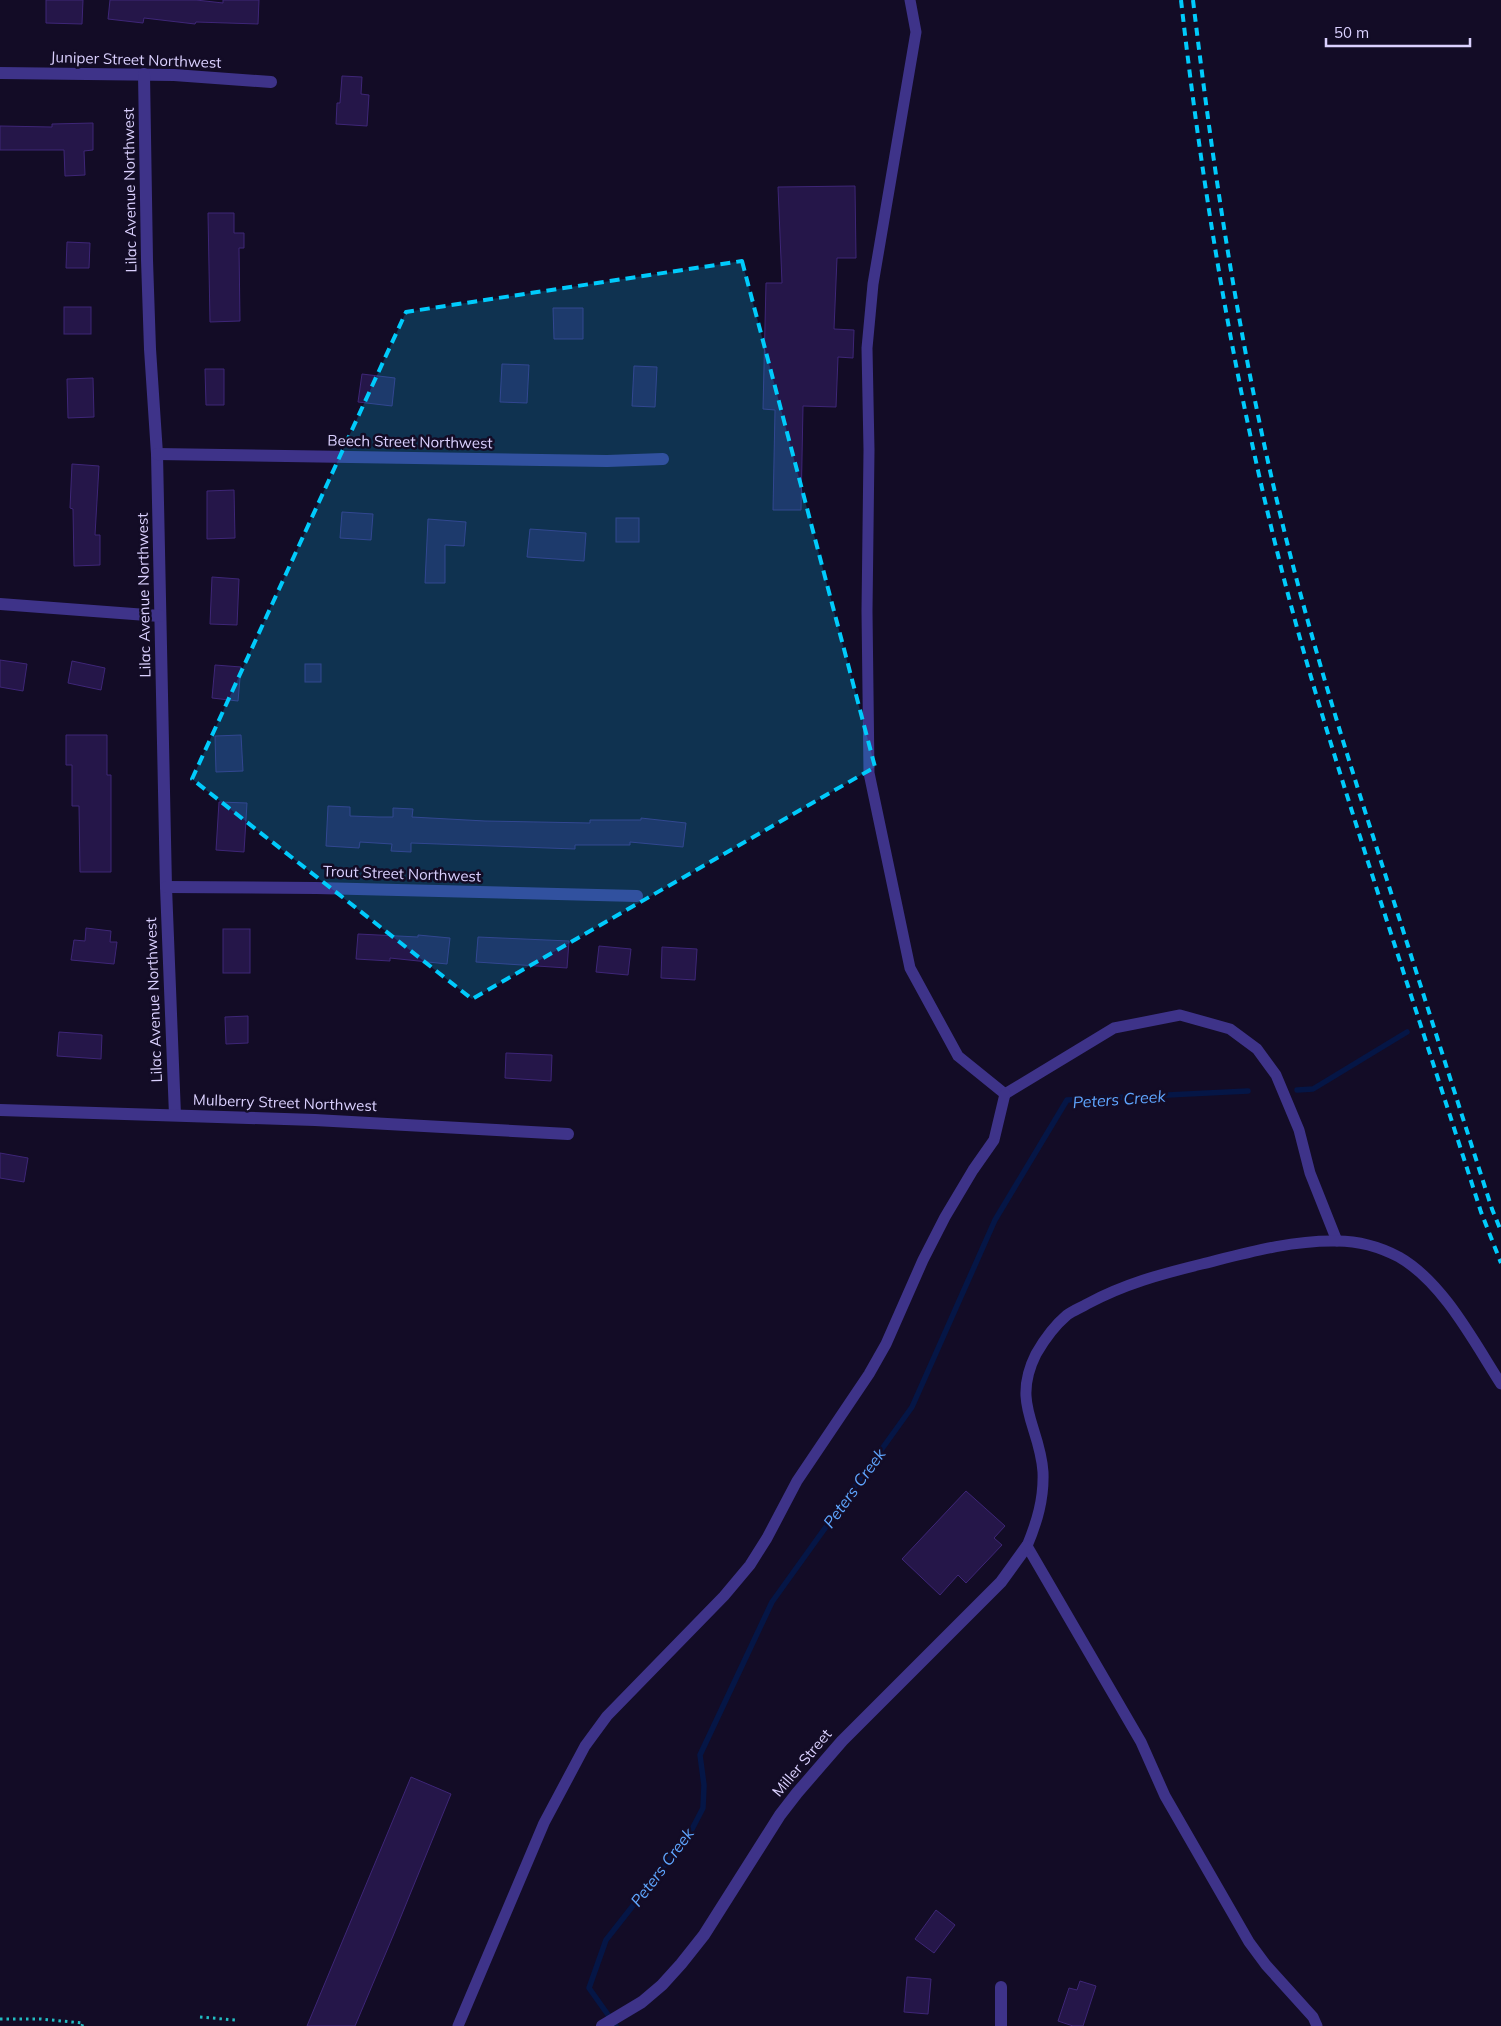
<svg xmlns="http://www.w3.org/2000/svg" width="1501" height="2026" font-family="Mulish,sans-serif">
	<style>
		.lines { fill: none; stroke-linecap: round; stroke-linejoin: round }
		.stream { stroke: #051646; stroke-width: 5.5 }
		.building { fill: #251649; stroke: #3e2677 }
		.path { stroke: #22bcc2; stroke-width: 3; stroke-dasharray: 2.5 4; stroke-linecap: butt }
		.service { stroke: #3e3389; stroke-width: 11 }
		.minor { stroke: #3e3389; stroke-width: 12 }
		.rail { stroke: #00cbfc; stroke-width: 4; stroke-dasharray: 8 6; stroke-linecap: butt }
		.marked { fill: #00cbfc; fill-opacity: 0.2; stroke: #00cbfc; stroke-width: 4; stroke-dasharray: 10 6; stroke-linejoin: round }
		.labels { text-anchor: middle; stroke-width: 5; stroke-linejoin: round; paint-order: stroke }
		.street-label { font-size: 15px; fill: #dbd1ff; stroke: #130c26 }
		.water-label { font-size: 16px; font-style: italic; fill: #5fa6ff; stroke: #130c26 }
	</style>
	<rect width="100%" height="100%" fill="#130c26"/>
	<g class="lines">
		<!-- stream -->
		<g class="stream">
			<path d="M1297,1090L1313,1089L1407,1032"/>
			<path d="M616,2026L589,1988L606,1940L690,1833L703,1808L704,1785L700,1755L772,1602L912,1407L995,1220L1067,1100L1248,1091"/>
		</g>
	</g>
	<!-- building -->
	<g class="building">
		<path d="M46,0H83L82,24L46,23Z"/>
		<path d="M110,0H196L223,3V0H259L258,24L196,22L195,24L144,18L143,23L108,19Z"/>
		<path d="M342,76L362,77L361,94L369,95L367,126L336,124L337,103H340Z"/>
		<path d="M93,123V150L84,151L85,175L65,176L64,150H0V126L52,127V124Z"/>
		<path d="M855,186L856,258H837L834,329L854,330L853,358L838,357L836,407L803,406L801,510H773L775,410L763,409L766,283H782L778,187Z"/>
		<path d="M208,213H234V233H244V248H239L240,321L210,322Z"/>
		<path d="M67,242L90,243L89,268H66Z"/>
		<rect x="64" y="307" width="27" height="27"/>
		<path d="M553,308H583V339H554Z"/>
		<path d="M502,364L529,365L527,403L500,402Z"/>
		<path d="M634,366L657,367L655,407L632,406Z"/>
		<path d="M205,369H224V405H206Z"/>
		<path d="M362,374L395,378L392,406L358,402Z"/>
		<path d="M93,378L94,417L68,418L67,379Z"/>
		<path d="M72,464L99,466L95,535H100V565L74,566L73,509L70,508Z"/>
		<path d="M234,490L235,538L207,539V491Z"/>
		<path d="M342,512L373,514L371,540L340,538Z"/>
		<rect x="616" y="518" width="23" height="24"/>
		<path d="M428,519L466,522L464,546L445,545V583H425Z"/>
		<path d="M530,529L586,533L584,561L527,557Z"/>
		<path d="M212,577L239,579L237,625L210,624Z"/>
		<path d="M0,660L27,664L23,691L0,687Z"/>
		<path d="M72,661L105,668L101,690L68,683Z"/>
		<rect x="305" y="664" width="16" height="18"/>
		<path d="M215,665L241,667L238,701L212,698Z"/>
		<path d="M66,735H107V775H111V872H80L79,806H72V765H66Z"/>
		<path d="M241,735L243,771L216,772L215,736Z"/>
		<path d="M219,802L247,803L244,852L216,850Z"/>
		<path d="M328,806L350,807V816L379,817H393V808L413,809L412,817L485,821L590,823V820H641V818L686,823L683,847L630,842V845H575V849L411,843V852L391,851L392,844L360,842L359,848L326,846Z"/>
		<path d="M86,928L111,931L110,942H117L114,964L71,960L74,940L85,941Z"/>
		<rect x="223" y="929" width="27" height="44"/>
		<path d="M358,934L418,937V935L450,938L447,964L390,958V961L356,959Z"/>
		<path d="M478,937L569,941L567,968L476,962Z"/>
		<path d="M599,946L631,949L628,975L596,972Z"/>
		<path d="M662,947L697,949L695,980L661,978Z"/>
		<path d="M248,1016V1043L226,1044L225,1017Z"/>
		<path d="M59,1032L102,1035L101,1059L57,1056Z"/>
		<path d="M506,1053L552,1055L551,1081L505,1078Z"/>
		<path d="M0,1153L28,1158L24,1182L0,1178Z"/>
		<path d="M966,1491L1005,1526L994,1538L1002,1545L966,1583L958,1575L940,1595L902,1559Z"/>
		<path d="M411,1777L451,1794L393,1936L355,2026H307Z"/>
		<path d="M936,1910L955,1925L934,1953L915,1939Z"/>
		<path d="M907,1977L931,1979L928,2014L904,2012Z"/>
		<path d="M1080,1981L1096,1986L1083,2026H1073L1058,2021L1069,1988L1077,1990Z"/>
	</g>
	<g class="lines">
		<!-- path -->
		<g class="path">
			<path d="M200,2017L235,2020"/>
			<path d="M0,2019H41L83,2023L82,2026"/>
		</g>
		<!-- service -->
		<g class="service">
			<path d="M910,0L916,32L873,284L867,348L869,450L867,611L869,773L910,968L958,1056L1005,1094L1114,1028L1180,1015L1230,1029L1257,1049L1276,1075L1299,1130L1310,1173L1337,1241"/>
			<path d="M458,2026L544,1823L585,1746L607,1716L724,1596L750,1565L767,1538L797,1481L869,1374L886,1344L923,1260L945,1217L973,1170L994,1140L1005,1094"/>
			<path d="M1317,2026L1313,2017L1266,1965L1249,1942L1165,1796L1141,1742L1027,1546C1037,1522 1044,1499 1043,1472C1040,1426 1011,1404 1036,1354C1044,1340 1054,1326 1067,1315C1072,1311 1080,1308 1087,1304C1124,1284 1161,1274 1202,1264C1246,1253 1291,1240 1337,1241C1358,1241 1380,1247 1399,1257C1443,1282 1474,1342 1501,1384"/>
		</g>
		<!-- minor -->
		<g class="minor">
			<path d="M0,73L174,75L271,82"/>
			<path d="M144,74L147,260L150,349L157,454L166,887L175,1115"/>
			<path d="M157,454L607,461L663,459"/>
			<path d="M0,604L160,616"/>
			<path d="M166,887L316,888L637,896"/>
			<path d="M0,1110L315,1120L568,1134"/>
			<path d="M602,2026L642,2002L662,1985L681,1964L704,1935L780,1815L797,1793L842,1741L1001,1582L1027,1546"/>
			<path d="M1001,2026V1987"/>
		</g>
		<!-- rail -->
		<g class="rail">
			<path d="M1181,0C1202,186 1232,370 1277,551C1303,657 1336,761 1369,865C1406,981 1444,1096 1481,1212L1501,1263"/>
			<path d="M1193,0C1215,185 1243,369 1289,550C1317,661 1352,771 1387,880C1422,990 1457,1100 1492,1209L1501,1231"/>
		</g>
	</g>
	<!-- marked area -->
	<path class="marked" d="M742,261L875,767L472,999L192,779L406,312Z"/>
	<g class="labels">
		<!-- street labels -->
		<g class="street-label">
			<text transform="translate(136 60) rotate(2)" y="5">Juniper Street Northwest</text>
			<text transform="translate(130 190) rotate(-91)" y="5">Lilac Avenue Northwest</text>
			<text transform="translate(410 442) rotate(1)" y="5">Beech Street Northwest</text>
			<text transform="translate(144 595) rotate(-91)" y="5">Lilac Avenue Northwest</text>
			<text transform="translate(402 874) rotate(2)" y="5">Trout Street Northwest</text>
			<text transform="translate(154 1000) rotate(-92)" y="5">Lilac Avenue Northwest</text>
			<text transform="translate(285 1103) rotate(2)" y="5">Mulberry Street Northwest</text>
			<text transform="translate(802 1763) rotate(-50)" y="5">Miller Street</text>
		</g>
		<!-- water labels -->
		<g class="water-label">
			<text transform="translate(1119 1099) rotate(-4)" y="6">Peters Creek</text>
			<text transform="translate(854 1488) rotate(-54)" y="6">Peters Creek</text>
			<text transform="translate(662 1867) rotate(-53)" y="6">Peters Creek</text>
		</g>
	</g>
	<!-- scale -->
	<path d="M1326 38v8h144v-8" fill="none" stroke="#dbd1ff" stroke-width="2.5"/>
	<text x="1334" y="38" font-size="15" fill="#dbd1ff" stroke="#130c26" stroke-width="4" paint-order="stroke">50 m</text>
</svg>
